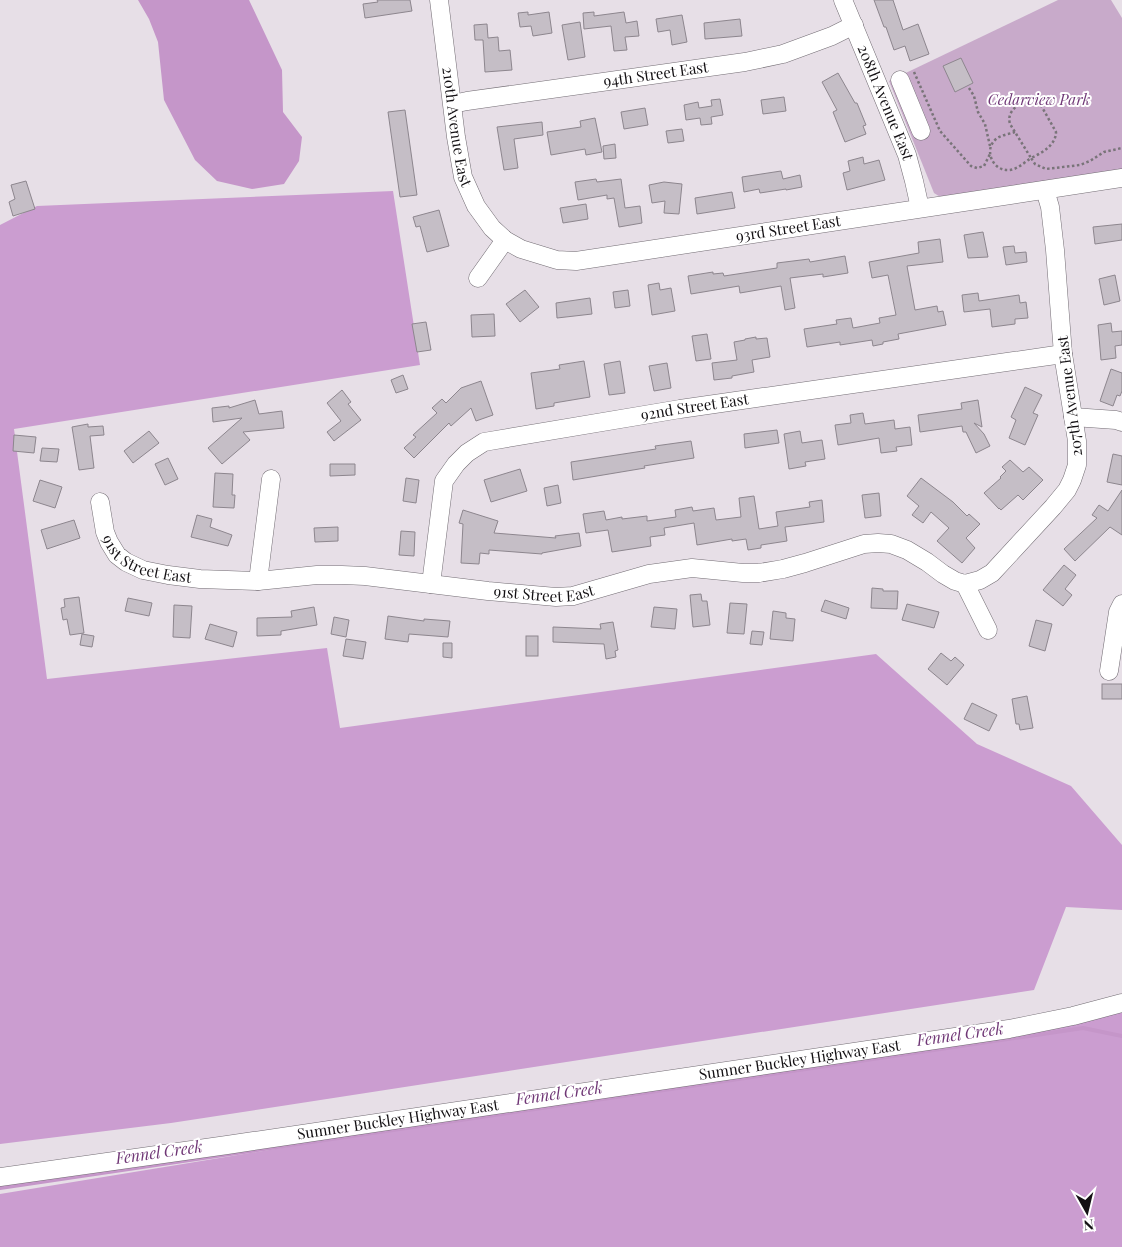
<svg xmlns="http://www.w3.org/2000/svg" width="1122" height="1247" font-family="'Playfair Display',serif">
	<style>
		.green { fill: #c8aaca }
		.forest { fill: #cb9dd0 }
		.water { fill: #c596c9 }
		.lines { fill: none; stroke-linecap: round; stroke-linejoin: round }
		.stream { stroke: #c596c9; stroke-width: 4 }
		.building { fill: #c5bec6; stroke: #8d868e }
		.minor-casing { stroke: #736d74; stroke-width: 19 }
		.path { stroke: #797479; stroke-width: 2.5; stroke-dasharray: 2.5 2.5; stroke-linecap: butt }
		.minor { stroke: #fff; stroke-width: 18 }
		.labels { text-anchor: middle; stroke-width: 4; stroke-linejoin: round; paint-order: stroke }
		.street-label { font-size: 15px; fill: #131013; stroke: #fff }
		.park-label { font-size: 15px; font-style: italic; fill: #703877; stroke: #fff }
		.water-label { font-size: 16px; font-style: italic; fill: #6f3675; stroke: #fff }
	</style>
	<rect width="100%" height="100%" fill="#e7dfe7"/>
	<!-- green -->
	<path class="green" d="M1058,0H1111L1122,18V171L942,198L934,193L889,81Z"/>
	<!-- forest -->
	<g class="forest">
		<path d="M393,191L420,365L14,429L47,679L327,648L340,728L876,654L977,744L1071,786L1122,845V910L1066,907L1034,990L171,1123L0,1144V225L37,206Z"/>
		<path d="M1122,1007V1247H0V1194L1002,1030Z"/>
	</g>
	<!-- water -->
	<path class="water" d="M138,0H249L282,70L283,112L302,137L299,161L284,184L252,189L217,181L195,160L164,100L158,42L149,19Z"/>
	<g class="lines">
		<!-- stream -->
		<path class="stream" d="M0,1188L1083,1028L1122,1036"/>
	</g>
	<!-- building -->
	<g class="building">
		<path d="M377,0H410L412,11L365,18L363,4L378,2Z"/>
		<path d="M874,0H893L903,30L918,24L929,54L910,61L905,46L894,50L886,27H884Z"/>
		<path d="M528,12V15L549,12L552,33L533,36L531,26L520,27L518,13Z"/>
		<path d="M594,12V16L624,12L626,23L637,21L639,36L625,37L627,50L614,51L611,26L584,29L583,13Z"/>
		<path d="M682,15L687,42L672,45L670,30L658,32L656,19Z"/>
		<path d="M740,19L742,36L705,39L704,23Z"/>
		<path d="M580,22L585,57L568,60L562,25Z"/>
		<path d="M487,24L488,38L498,37L499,51L510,50L512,70L485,72L483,40H475L474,25Z"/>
		<path d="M961,58L973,83L955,92L943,66Z"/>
		<path d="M838,73L855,103H857L866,125L863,126L866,134L845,142L833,112L837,110L822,82Z"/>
		<path d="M784,97L786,111L763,114L761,100Z"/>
		<path d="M720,99L723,115L711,117L712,124L701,125L700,118L686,120L684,105L698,102L699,108L712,106L711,100Z"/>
		<path d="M645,108L648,125L624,129L621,112Z"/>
		<path d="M405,110L417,195L400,197L388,112Z"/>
		<path d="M595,118L602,152L586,155L585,149L551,155L547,132L581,127L580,121Z"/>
		<path d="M542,122L543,135L514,139L518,168L504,170L497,127Z"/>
		<path d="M682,129L684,141L668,143L666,131Z"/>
		<path d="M615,144L616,158L604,159L603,146Z"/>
		<path d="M863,157L864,164L879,160L885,180L847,190L843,173L850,171L848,161Z"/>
		<path d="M781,171L783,179L800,175L802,187L786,190V189L760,193L759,189L744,192L742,177Z"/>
		<path d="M596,179L597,182L621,179L625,208L640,206L642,223L619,227L614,198L607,199V195L578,200L575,182Z"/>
		<path d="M26,181L35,209L13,216L9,202L15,199L11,185Z"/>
		<path d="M664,182L682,184L679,214L664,213L665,201L652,203L649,185Z"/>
		<path d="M732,192L735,208L697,214L695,198Z"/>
		<path d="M586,204L588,219L563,223L560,208Z"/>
		<path d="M439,210L449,246L427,252L420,226L416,227L413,217Z"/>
		<path d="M1122,224V240L1095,244L1093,227Z"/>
		<path d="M983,232L988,257L968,258L964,235Z"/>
		<path d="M940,239L943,262L907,266L915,310L937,306L938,312L943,311L946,325L898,334L899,339L883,342V344L873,346L872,340L840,345V342L807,347L804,329L837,324L836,320L851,318L853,328L880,323L879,318L896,315L888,275L872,278L869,262L919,253L918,242Z"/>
		<path d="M1014,246L1015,253L1026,252L1027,262L1006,265L1003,247Z"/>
		<path d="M845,256L848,273L823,277V274L790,278L795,308L785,310L781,286L740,293L739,286L691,294L688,276L713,272V274L723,273L724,276L777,268V263L809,259L810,262Z"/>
		<path d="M1115,275L1120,301L1104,305L1099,279Z"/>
		<path d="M659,283L660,290L671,288L675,311L652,315L648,285Z"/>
		<path d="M525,290L539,307L520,322L506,304Z"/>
		<path d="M628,290L630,306L615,308L613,292Z"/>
		<path d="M978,293L979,301L1019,295L1020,303L1026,302L1028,318L1015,319V324L992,327L990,309L964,312L962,295Z"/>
		<path d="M590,298L592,314L557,318L556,303Z"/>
		<path d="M494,314L495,336L472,337L471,315Z"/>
		<path d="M426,322L431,350L417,352L412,324Z"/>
		<path d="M1111,323L1112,332L1122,331V345L1115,346L1116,358L1101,360L1098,325Z"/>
		<path d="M707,334L711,359L696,361L692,336Z"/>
		<path d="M756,337V339L767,338L770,357L752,360L754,372L732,376V378L714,380L712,363L737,360L734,342L745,340V339Z"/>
		<path d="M584,361L590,397L554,403V406L536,409L531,373L560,369L559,365Z"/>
		<path d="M620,361L625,393L609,395L604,364Z"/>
		<path d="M667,363L671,388L654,391L649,366Z"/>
		<path d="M1111,369L1122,373V391L1120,396L1117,395L1113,406L1100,401Z"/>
		<path d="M403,375L408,389L396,393L391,380Z"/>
		<path d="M481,381L493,415L476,421L471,408L451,426L449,423L414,458L404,448L416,437L413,435L437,413L432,408L442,399L446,403L461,388Z"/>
		<path d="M1025,387L1042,395L1033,413L1038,415L1025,445L1009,438L1016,420L1011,417Z"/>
		<path d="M342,390L351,402L348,404L361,420L334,441L327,432L341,421L327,403Z"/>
		<path d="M255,400L259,414L282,411L284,428L243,432L250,440L222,464L208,448L242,418L213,422L212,408L229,406V408Z"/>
		<path d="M978,400L982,427L974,423L984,434L990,446L976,453L966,432H963L962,426L920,432L918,415L962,409L961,403Z"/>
		<path d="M863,413L865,424L894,420L895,429L910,427L912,445L896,447L897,451L881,453L879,438L838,445L835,425L851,423L850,415Z"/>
		<path d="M88,424V427L103,426L104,435L90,436L94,468L79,470L72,427Z"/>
		<path d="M777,430L779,443L745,448L744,434Z"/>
		<path d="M149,431L159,443L133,463L124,451Z"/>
		<path d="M800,431L802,443L822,440L825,459L805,462L806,466L789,469L784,434Z"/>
		<path d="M14,435L36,437L34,453L13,451Z"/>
		<path d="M691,441L694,458L644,466L645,468L573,480L571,462L656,449L655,446Z"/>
		<path d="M42,448L59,449L57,462L40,461Z"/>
		<path d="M1113,454L1122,456V485L1107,482Z"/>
		<path d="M168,458L178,479L165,485L155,464Z"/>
		<path d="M1010,460L1023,472L1029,467L1043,480L1023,500L1018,495L1001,510L999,508V509L984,493L1001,478L1000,477L1006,471L1002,467Z"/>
		<path d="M330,464H355V475L330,476Z"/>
		<path d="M520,469L527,491L491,502L484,480Z"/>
		<path d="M215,473L233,474L232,495H235L234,508L213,507Z"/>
		<path d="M406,478L419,480L416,503L403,501Z"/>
		<path d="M921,478L953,502L967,516L969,514L980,524L966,538L975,548L962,563L937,541L949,528L931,512L923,523L912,515L919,506L907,496Z"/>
		<path d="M40,480L62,487L55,508L33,501Z"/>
		<path d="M558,485L561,503L547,506L544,488Z"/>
		<path d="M1122,490V535L1110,527L1075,561L1064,549L1097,518L1092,515L1099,505L1108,511Z"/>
		<path d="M879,493L881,516L865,518L862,495Z"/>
		<path d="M754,496L759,529L778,526L776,512L810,507L809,502L822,500L824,522L785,527L787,541L761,545V548L748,550L746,539L732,541V539L697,545L694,523L664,528L665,535L650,537L651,546L612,552L608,530L586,533L583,514L604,511L606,520L622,517V519L647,516V521L676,517L675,510L692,507L693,511L714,508L716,520L741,517L739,498Z"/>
		<path d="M463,510L498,521L494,533L556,538L555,536L579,533L581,546L542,553V554L489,550V554L480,553L479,564L461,563L463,524L459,523Z"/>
		<path d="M197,515L212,519L210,527L232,535L228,546L191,537Z"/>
		<path d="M74,520L80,538L47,549L41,530Z"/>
		<path d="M338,527V541L315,542L314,528Z"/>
		<path d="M401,531L415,532L414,556L399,555Z"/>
		<path d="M1064,565L1076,575L1065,589L1072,595L1063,606L1043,590Z"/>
		<path d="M872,588L883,589V591H898L897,609L871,608Z"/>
		<path d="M701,594L702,601H707L710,625L693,627L690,595Z"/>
		<path d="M79,597L84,633L70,635L67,619L63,620L61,608L65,607L64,599Z"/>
		<path d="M128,598L152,603L149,616L125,611Z"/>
		<path d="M825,600L849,608L846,619L821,611Z"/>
		<path d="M730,603L747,604L744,634L727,633Z"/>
		<path d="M907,604L939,612L934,628L902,620Z"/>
		<path d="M174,605L192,606L190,638L173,637Z"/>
		<path d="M314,607L317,625L281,631V635L257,636V618L292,617L291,611Z"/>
		<path d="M654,607L677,609L675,629L651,627Z"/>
		<path d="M773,611L786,613V618L795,619L793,641L770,639Z"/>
		<path d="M388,616L424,621V619L450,621L448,637L409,634L408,642L385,639Z"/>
		<path d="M334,617L349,620L346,637L331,634Z"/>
		<path d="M1036,620L1052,624L1045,651L1029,646Z"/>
		<path d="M613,622L618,650L615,651L616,657L606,659L604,644L553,642V627L601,629L600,624Z"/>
		<path d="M210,624L237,632L233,647L205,639Z"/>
		<path d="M752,631L764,632L762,645L750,644Z"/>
		<path d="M82,634L94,636L92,647L80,645Z"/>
		<rect x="526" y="636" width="12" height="20"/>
		<path d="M346,639L366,642L363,659L343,656Z"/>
		<path d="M443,643H452V658L443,657Z"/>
		<path d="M941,653L951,661L955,657L964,665L947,685L928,669Z"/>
		<rect x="1102" y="684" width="20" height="15"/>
		<path d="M1027,696L1033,728L1020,730L1019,724H1016L1012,699Z"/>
		<path d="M972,703L997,715L989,731L964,719Z"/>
	</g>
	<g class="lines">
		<!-- minor casing -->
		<g class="minor-casing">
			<g id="minor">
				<path id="s1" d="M439,0L456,137L463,177L476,206L492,228L505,240L521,249L557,260L576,261L1122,178"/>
				<path id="s2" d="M843,0L907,155L914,181L920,208"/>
				<path d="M900,80L921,131"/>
				<path id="s3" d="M453,104L467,101L745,62L783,54L832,36L854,25"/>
				<path d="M478,278L505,240"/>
				<path d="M1073,417L1116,420L1122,422"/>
				<path id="s4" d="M100,502L105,532L109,542L117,555L126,562L143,570L168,575L200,579L258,581L317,575H342L365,576L488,591L556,597L573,596L649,574L692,568L743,573H759L783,569L805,563L864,544L878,543L891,544L907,550L927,562L943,574L955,581L965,584L980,580L992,573L1053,507L1067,490L1072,480L1077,465V441L1063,354L1055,250L1050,207L1045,190"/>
				<path d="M258,581L271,479"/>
				<path id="s5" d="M431,584L444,481L456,464L467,453L484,442L680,409L1063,354"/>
				<path d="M965,584L988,630"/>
				<path d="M1109,671L1118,612L1122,604"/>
				<path id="s6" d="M0,1177L227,1145L1009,1029L1073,1016L1122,1003"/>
			</g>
		</g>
		<!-- path -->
		<g class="path">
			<path d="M914,72L940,131L971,166L977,168L984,166L990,154"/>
			<path d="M969,88L974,96L978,112L985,124L990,146"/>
			<path d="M1030,97H1035L1038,100L1056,132C1056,145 1042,153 1031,158L1010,124C1006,110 1020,104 1030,97Z"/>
			<path d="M1015,132C1009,134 1001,135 996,139C983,150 993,172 1010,170C1018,169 1025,162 1031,158L1035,164L1046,169L1080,165L1090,161L1104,152L1122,148"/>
		</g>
		<!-- minor -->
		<use href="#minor" class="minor"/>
	</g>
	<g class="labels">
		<!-- street labels -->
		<g class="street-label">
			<text dy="5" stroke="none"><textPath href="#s3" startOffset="205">94th Street East</textPath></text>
			<text dy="5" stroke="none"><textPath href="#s2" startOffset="111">208th Avenue East</textPath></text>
			<text dy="5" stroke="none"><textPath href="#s1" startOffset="128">210th Avenue East</textPath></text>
			<text dy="5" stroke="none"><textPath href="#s1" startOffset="545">93rd Street East</textPath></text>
			<text transform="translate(1070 396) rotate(-97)" y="5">207th Avenue East</text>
			<text dy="5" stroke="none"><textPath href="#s5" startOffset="374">92nd Street East</textPath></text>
			<text dy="5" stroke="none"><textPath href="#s4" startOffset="85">91st Street East</textPath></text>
			<text dy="5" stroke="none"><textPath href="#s4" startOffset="490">91st Street East</textPath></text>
			<text dy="5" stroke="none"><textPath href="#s6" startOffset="808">Sumner Buckley Highway East</textPath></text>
			<text dy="5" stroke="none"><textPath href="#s6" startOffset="402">Sumner Buckley Highway East</textPath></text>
		</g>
		<!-- park labels -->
		<g class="park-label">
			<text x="1039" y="105">Cedarview Park</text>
		</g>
		<!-- water labels -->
		<g class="water-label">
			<text transform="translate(960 1034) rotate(-8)" y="6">Fennel Creek</text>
			<text transform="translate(559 1093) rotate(-8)" y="6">Fennel Creek</text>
			<text transform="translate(159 1152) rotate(-8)" y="6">Fennel Creek</text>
		</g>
	</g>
	<!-- north arrow -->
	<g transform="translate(1087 1212) rotate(172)" stroke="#ffffff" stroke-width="4" paint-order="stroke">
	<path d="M0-4L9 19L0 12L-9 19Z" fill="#131013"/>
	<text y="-8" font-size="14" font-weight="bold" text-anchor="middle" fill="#131013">N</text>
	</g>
</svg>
